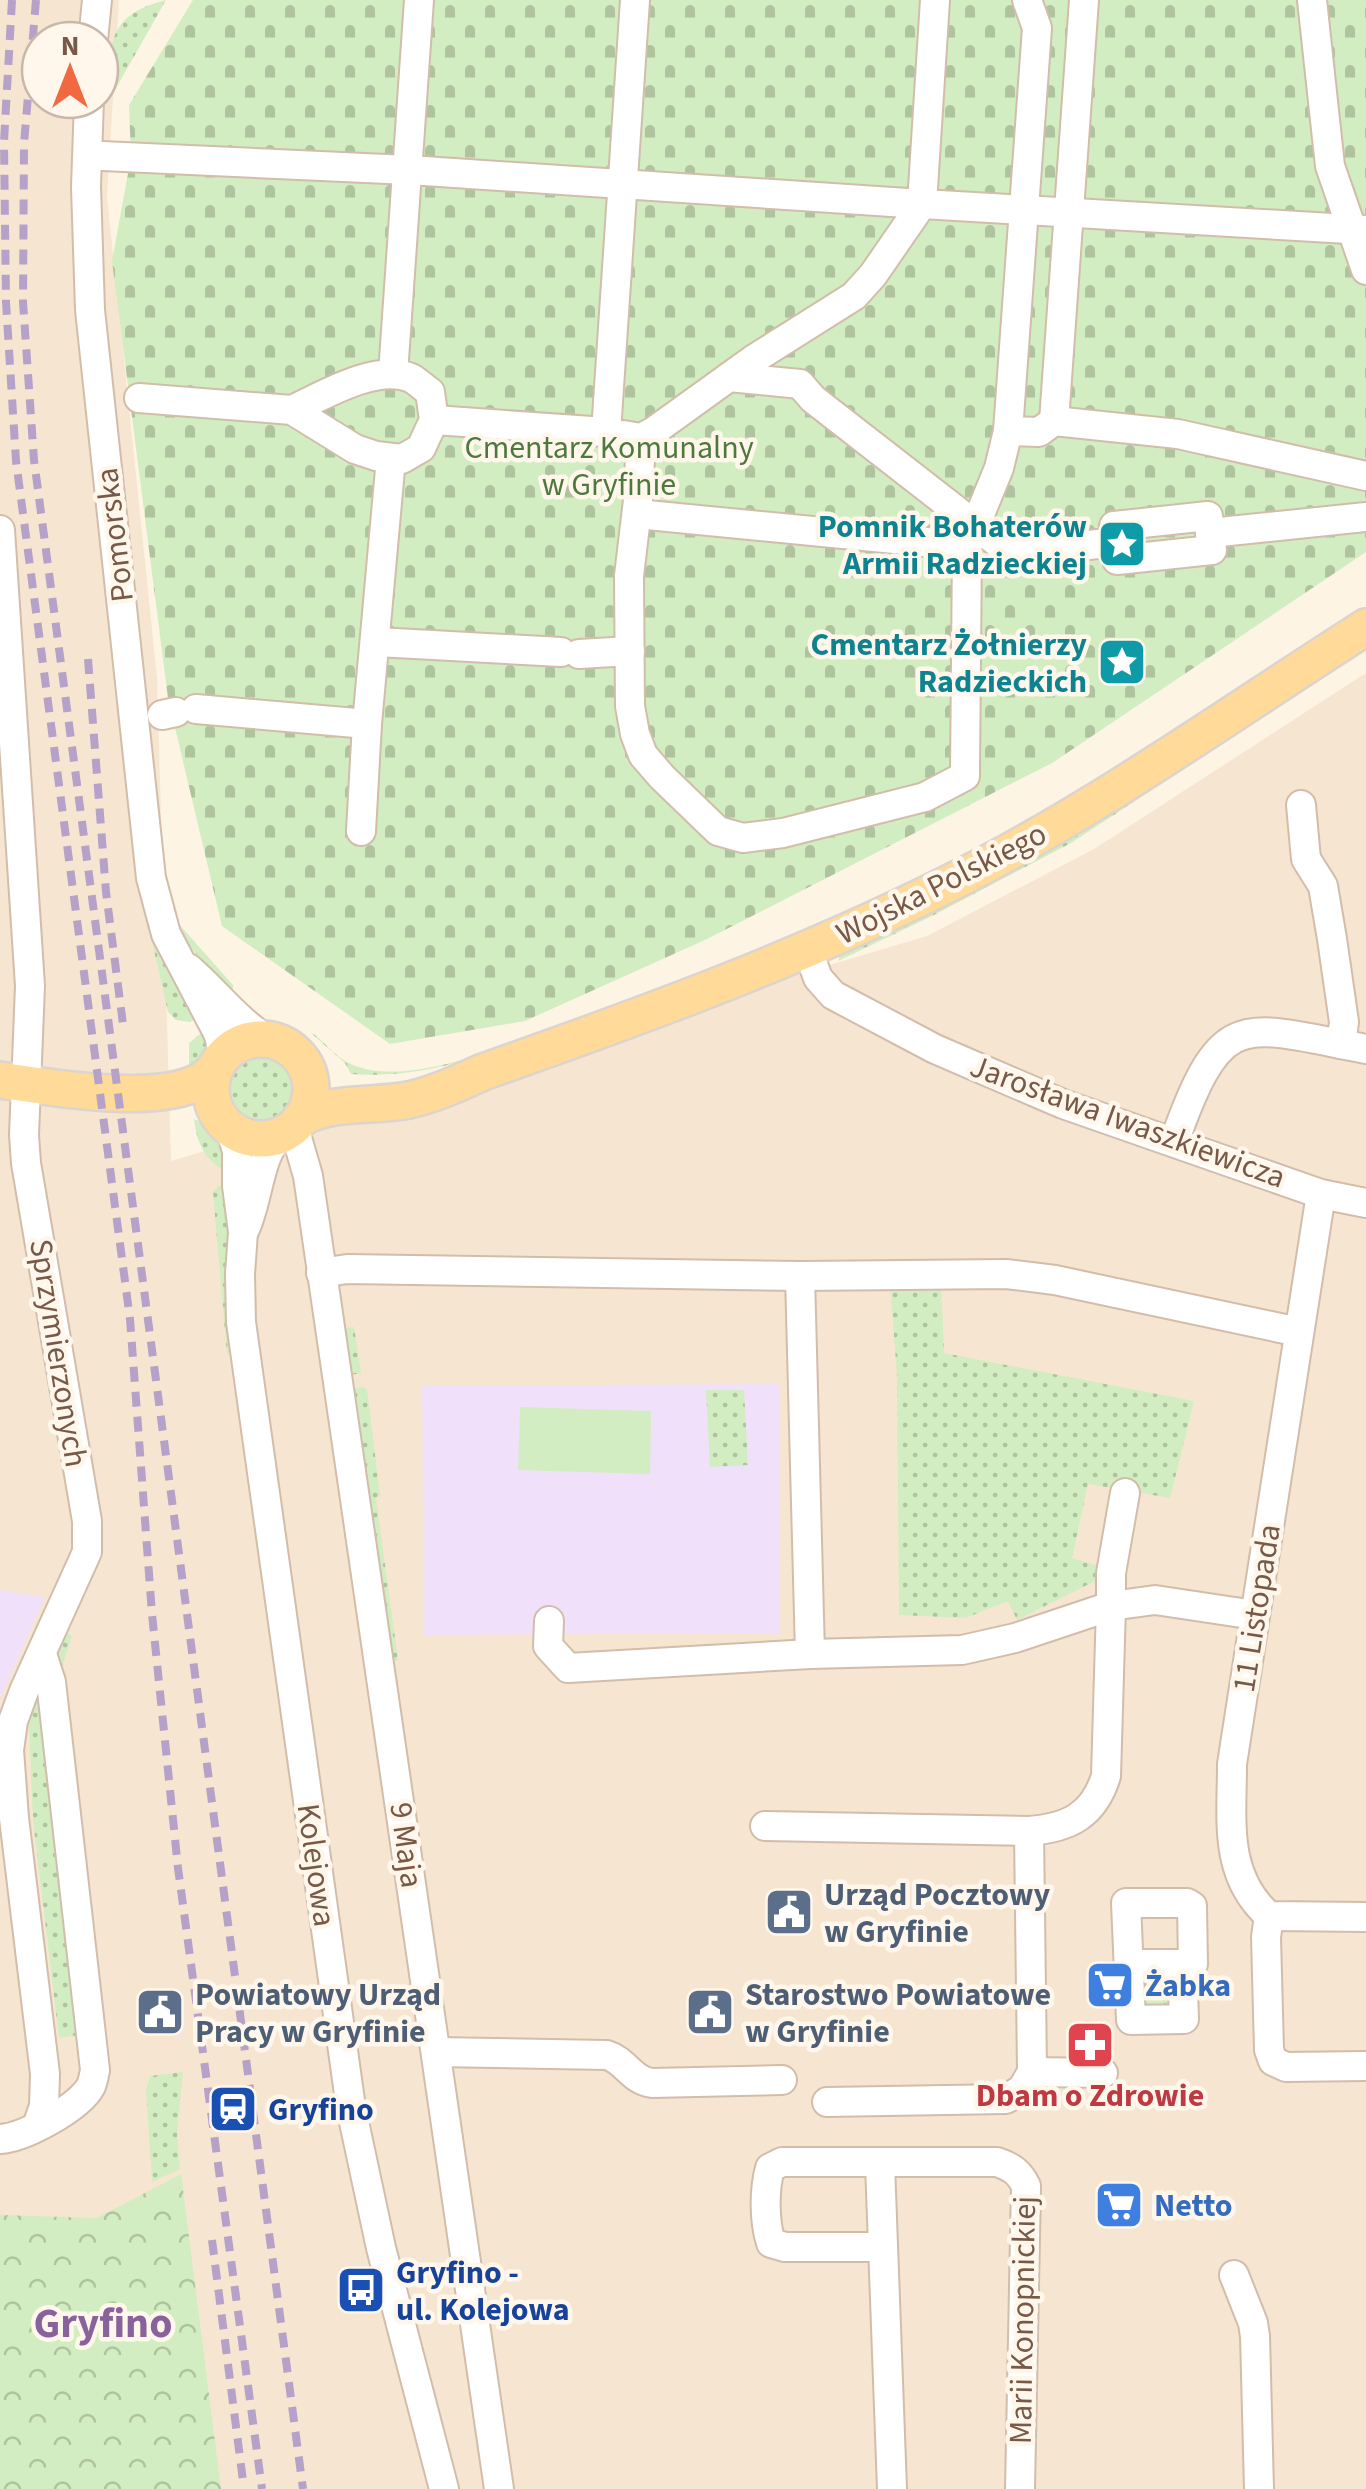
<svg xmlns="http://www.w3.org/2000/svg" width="1366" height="2489" font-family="'Source Sans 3',sans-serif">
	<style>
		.residential { fill: #f6e6d1; fill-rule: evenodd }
		.education { fill: #f1e0fa }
		.grass { fill: url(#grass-dots) }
		.forest { fill: url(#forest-crowns) }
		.cemetery { fill: url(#cemetery-stones) }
		.pitch { fill: #d2edc1 }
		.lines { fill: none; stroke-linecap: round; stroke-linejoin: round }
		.minor-casing { stroke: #d2bdab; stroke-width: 32 }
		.major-casing { stroke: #dcd4cf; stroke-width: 40 }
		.minor { stroke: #fff; stroke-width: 28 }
		.major { stroke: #ffda99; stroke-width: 35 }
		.rail { stroke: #b6a1c8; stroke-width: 8; stroke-dasharray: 15 10; stroke-linecap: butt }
		.labels { text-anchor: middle; stroke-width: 9; stroke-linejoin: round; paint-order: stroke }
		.park-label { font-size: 32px; fill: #4d793c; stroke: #fff7eb }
		.culture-label { font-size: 32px; font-weight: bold; fill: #0d838f; stroke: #fff7eb; text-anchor: end }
		.street-label { font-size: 32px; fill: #785947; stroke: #fff7eb }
		.service-label { font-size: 32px; font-weight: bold; fill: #4e5e75; stroke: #fff7eb; text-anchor: start }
		.shop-label { font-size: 32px; font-weight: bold; fill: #366cbe; stroke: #fff7eb; text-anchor: start }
		.health-label { font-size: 32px; font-weight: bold; fill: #be3a42; stroke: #fff7eb }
		.transit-label { font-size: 32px; font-weight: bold; fill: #164399; stroke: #fff7eb; text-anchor: start }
		.district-label { font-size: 42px; font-weight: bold; fill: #89629c; stroke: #fff7eb }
	</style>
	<defs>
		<pattern id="grass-dots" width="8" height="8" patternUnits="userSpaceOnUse" patternTransform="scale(2.5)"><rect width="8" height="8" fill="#d2edc1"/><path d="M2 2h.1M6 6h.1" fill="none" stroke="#afc39f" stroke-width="1.8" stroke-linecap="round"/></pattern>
		<pattern id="forest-crowns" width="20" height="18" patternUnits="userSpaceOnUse" patternTransform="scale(2.5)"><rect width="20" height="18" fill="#d2edc1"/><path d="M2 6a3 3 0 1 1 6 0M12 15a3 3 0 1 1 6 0" fill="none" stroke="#afc39f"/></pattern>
		<pattern id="cemetery-stones" width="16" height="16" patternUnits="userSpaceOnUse" patternTransform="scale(2.5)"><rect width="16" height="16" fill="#d2edc1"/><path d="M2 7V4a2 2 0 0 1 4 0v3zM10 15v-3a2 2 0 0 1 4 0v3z" fill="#afc39f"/></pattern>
	</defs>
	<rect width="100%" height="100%" fill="#fef4e4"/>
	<!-- residential -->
	<path class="residential" d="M0,0H119L107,196L157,677L171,1161L927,936L1094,849L1366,673V2489H0ZM40,40H100V100H40Z"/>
	<!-- education -->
	<g class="education">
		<path d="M779,1384L780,1633L424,1635L422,1386Z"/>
		<path d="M0,1590L45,1597L0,1698Z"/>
	</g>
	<!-- grass -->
	<g class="grass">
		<path d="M166,0L111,97L107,104C112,48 102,16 166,0Z"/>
		<path d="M1366,642V650L1071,843L932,916L838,961L841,952Z"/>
		<path d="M146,915L157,943L201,1016L190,1022L176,1020L168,1012Z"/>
		<path d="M177,922L233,985V995L191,948Z"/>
		<path d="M207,1028V1054L189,1076V1043Z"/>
		<path d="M310,1032C324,1040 333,1055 347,1062C392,1087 473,1057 517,1043C459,1064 413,1078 351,1074L345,1063Z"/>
		<circle cx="262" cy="1088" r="33"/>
		<path d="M194,1119C218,1130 226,1143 224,1170C204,1161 196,1139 194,1119Z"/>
		<path d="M229,1185L226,1292L234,1346L227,1355L213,1192L218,1186Z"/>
		<path d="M941,1280L944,1353L1194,1401L1170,1498L1088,1484L1072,1558L1099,1566L1095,1581L1017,1620L1008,1601L965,1618L899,1615L897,1376L890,1282Z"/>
		<path d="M354,1327L361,1373L351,1375L344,1328Z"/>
		<path d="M363,1387L367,1389L380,1496L376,1498L398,1660L390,1662L352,1389Z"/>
		<path d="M706,1390H744L748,1465L710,1467Z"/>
		<path d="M67,1633L72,1636L57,1683L79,2035L59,2038L33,1820L29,1725L42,1679Z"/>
		<path d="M1133,1968H1178L1179,2014L1135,2016Z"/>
		<path d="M183,2072L177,2133L180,2169L152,2182L146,2090L150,2076Z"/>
	</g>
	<!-- forest -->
	<path class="forest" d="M181,2174L221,2489H0V2215L97,2218Z"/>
	<!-- cemetery -->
	<path class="cemetery" d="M193,0H1366V552L1052,763L707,939L525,1021L390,1044L222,926L168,698L112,261L131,157L129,105Z"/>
	<!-- pitch -->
	<path class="pitch" d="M520,1407L651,1411L650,1474L518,1470Z"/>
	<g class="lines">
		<!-- minor casing -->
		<g class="minor-casing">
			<g id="minor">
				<path d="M935,0L922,204L1366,230"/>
				<path d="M1312,0L1330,166L1366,270"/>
				<path d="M93,40L97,0"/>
				<path d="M89,100L86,187L90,310L151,878L166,934L218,1033L222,1047L221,1060"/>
				<path d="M102,156L409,170L922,204"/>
				<path d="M393,374L419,0"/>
				<path d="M729,377L800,384L813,399L1002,546L1025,552L1116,542"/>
				<path d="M139,398L292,410L355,449L376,456L402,459L421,448L434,420L430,392C424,388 417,381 411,378C377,363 322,396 292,410"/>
				<path d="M434,420L606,432L635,0"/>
				<path d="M1054,421L1084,0"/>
				<path d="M1008,431L1039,432L1054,421L1178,434L1366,476"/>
				<path d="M623,435L641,438L654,431L754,359L854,296L873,275L922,204"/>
				<path d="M641,438L638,500L629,576L630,706L635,734L643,755L662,777L718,831L743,838L783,833L925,797L965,776L967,546L999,468L1008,431L1037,28L1027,0"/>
				<path d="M637,514L967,546"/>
				<path d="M1208,516L1212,550L1117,560L1114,526Z"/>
				<path d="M0,530L30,986L24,1135L26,1163L87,1521V1552L24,1691L13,1721L9,1750L14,1818L45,2074L44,2106L37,2126"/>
				<path d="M1210,533L1366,517"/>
				<path d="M377,642L561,652"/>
				<path d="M579,654L630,651"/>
				<path d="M196,709L367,724"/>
				<path d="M162,715L176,712"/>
				<path d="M1301,805L1306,859L1323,886L1332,939L1344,1022L1341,1044"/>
				<path d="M361,831L367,724L391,458"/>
				<path d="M808,951L818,978L833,995L935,1049L1063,1104L1321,1194L1366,1203"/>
				<path d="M188,968C215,991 238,1022 268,1040"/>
				<path d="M230,1128L237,1151V1186L243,1232L240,1274L241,1322L351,2108L381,2248L444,2489"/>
				<path d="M291,1128L297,1138L308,1176L499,2489"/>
				<path d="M1174,1142C1222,1007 1240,1025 1366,1049"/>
				<path d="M1321,1194L1232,1764C1232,1820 1223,1875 1269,1916L1366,1917"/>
				<path d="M244,1231C259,1202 258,1153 282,1134"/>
				<path d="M321,1273L347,1269L800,1276L1006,1274L1055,1280L1299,1332"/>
				<path d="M800,1276L810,1654L962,1650L1015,1638L1111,1606V1573L1125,1493"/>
				<path d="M549,1621L548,1646L568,1668L810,1654"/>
				<path d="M765,1826L1029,1831C1069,1828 1094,1815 1106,1776L1111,1606L1155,1600L1255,1615"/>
				<path d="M1269,1916L1266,1937L1269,2050L1273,2061L1286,2067L1366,2066"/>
				<path d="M1128,1964H1193L1192,1906L1187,1903H1126L1131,2020L1184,2019L1182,1964"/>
				<path d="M436,2052L607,2055C626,2061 631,2080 652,2083L782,2080"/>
				<path d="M1032,2072L1103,2073"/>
				<path d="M827,2102L1006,2099L1022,2089L1032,2072L1029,1831"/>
				<path d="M0,2139C24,2138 79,2108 91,2086C93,2081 94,2075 95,2070L51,1682L42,1654"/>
				<path d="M880,2164L892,2489"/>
				<path d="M883,2247H785L771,2243C764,2221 764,2190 770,2168L782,2162H997C1012,2167 1019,2172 1026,2186L1020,2489"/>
				<path d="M1234,2275L1253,2323L1255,2336L1259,2489"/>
			</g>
		</g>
		<!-- major casing -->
		<g class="major-casing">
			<g id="major">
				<circle cx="261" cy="1089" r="50"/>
				<path d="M0,1080C50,1087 181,1112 215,1069"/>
				<path d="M301,1118C335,1100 373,1107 409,1100C435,1094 459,1083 483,1072C642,1016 796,960 946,885C1093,812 1228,715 1366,627"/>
			</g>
		</g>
		<!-- minor -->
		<use href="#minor" class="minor"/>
		<!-- major -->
		<use href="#major" class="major"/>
		<!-- rail -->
		<g class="rail">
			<path d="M12,0L4,142L6,302L16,461L130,1319L152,1614L178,1868L262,2489"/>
			<path d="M36,0L24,144L23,302L34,460L303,2489"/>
			<path d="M88,659L106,892L124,1032"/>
			<path d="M212,2240L243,2481"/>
		</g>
	</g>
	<!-- icons -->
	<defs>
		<g id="sight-square" transform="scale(2.5)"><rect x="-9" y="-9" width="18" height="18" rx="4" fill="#0f9aa8" stroke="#fff7eb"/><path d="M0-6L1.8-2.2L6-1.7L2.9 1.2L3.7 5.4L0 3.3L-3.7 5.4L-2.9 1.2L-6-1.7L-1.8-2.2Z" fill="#fff"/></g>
		<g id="civic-square" transform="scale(2.5)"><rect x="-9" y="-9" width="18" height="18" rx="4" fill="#5c6f8a" stroke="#fff7eb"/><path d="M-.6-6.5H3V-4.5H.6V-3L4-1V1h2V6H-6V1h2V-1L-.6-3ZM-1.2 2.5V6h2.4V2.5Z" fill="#fff"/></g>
		<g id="supermarket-square" transform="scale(2.5)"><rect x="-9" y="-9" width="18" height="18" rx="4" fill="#3f7fe0" stroke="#fff7eb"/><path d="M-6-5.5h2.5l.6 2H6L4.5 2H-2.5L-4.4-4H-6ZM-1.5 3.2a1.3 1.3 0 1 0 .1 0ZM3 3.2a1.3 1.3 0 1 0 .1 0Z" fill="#fff"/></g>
		<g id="pharmacy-square" transform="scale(2.5)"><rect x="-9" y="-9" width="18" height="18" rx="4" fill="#e0444e" stroke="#fff7eb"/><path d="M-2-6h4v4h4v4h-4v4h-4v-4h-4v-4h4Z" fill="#fff"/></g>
		<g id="station-square" transform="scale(2.5)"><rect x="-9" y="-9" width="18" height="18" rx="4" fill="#1a4fb4" stroke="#fff7eb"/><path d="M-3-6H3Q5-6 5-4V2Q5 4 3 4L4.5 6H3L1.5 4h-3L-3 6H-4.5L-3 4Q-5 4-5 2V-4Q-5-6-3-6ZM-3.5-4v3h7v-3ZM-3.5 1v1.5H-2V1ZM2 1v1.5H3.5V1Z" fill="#fff"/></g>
		<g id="bus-square" transform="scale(2.5)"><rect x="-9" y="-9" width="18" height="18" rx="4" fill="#1a4fb4" stroke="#fff7eb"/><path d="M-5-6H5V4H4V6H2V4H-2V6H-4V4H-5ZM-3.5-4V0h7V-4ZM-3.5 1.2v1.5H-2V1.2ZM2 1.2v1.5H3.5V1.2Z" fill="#fff"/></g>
	</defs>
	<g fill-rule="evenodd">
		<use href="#sight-square" x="1122" y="544"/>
		<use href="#sight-square" x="1122" y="662"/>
		<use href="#civic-square" x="789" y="1912"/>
		<use href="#supermarket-square" x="1110" y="1985"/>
		<use href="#civic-square" x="160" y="2012"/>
		<use href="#civic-square" x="710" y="2012"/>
		<use href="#pharmacy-square" x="1090" y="2045"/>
		<use href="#station-square" x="233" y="2109"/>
		<use href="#supermarket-square" x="1119" y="2205"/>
		<use href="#bus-square" x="361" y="2290"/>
	</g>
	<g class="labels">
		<!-- park labels -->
		<g class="park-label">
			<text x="609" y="458">Cmentarz Komunalny<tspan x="609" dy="37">w Gryfinie</tspan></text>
		</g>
		<!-- culture labels -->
		<g class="culture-label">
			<text x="1087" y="537">Pomnik Bohaterów<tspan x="1087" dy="37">Armii Radzieckiej</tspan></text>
			<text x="1087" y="655">Cmentarz Żołnierzy<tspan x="1087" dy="37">Radzieckich</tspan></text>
		</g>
		<!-- street labels -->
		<g class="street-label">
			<text transform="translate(114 535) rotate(-97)" y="11">Pomorska</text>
			<text transform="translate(941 883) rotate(-27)" y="11">Wojska Polskiego</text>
			<text transform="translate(1128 1121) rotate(20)" y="11">Jarosława Iwaszkiewicza</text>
			<text transform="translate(59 1353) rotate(81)" y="11">Sprzymierzonych</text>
			<text transform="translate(1256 1608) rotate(-81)" y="11">11 Listopada</text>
			<text transform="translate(407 1845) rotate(82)" y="11">9 Maja</text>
			<text transform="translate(317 1865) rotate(82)" y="11">Kolejowa</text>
			<text transform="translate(1022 2320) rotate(-89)" y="11">Marii Konopnickiej</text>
		</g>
		<!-- service labels -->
		<g class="service-label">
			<text x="824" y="1905">Urząd Pocztowy<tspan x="824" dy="37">w Gryfinie</tspan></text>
			<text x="195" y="2005">Powiatowy Urząd<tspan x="195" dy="37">Pracy w Gryfinie</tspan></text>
			<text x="745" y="2005">Starostwo Powiatowe<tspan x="745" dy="37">w Gryfinie</tspan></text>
		</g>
		<!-- shop labels -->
		<g class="shop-label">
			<text x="1145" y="1996">Żabka</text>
			<text x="1154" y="2216">Netto</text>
		</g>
		<!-- health labels -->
		<g class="health-label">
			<text x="1090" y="2106">Dbam o Zdrowie</text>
		</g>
		<!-- transit labels -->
		<g class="transit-label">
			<text x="268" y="2120">Gryfino</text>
			<text x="396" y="2283">Gryfino -<tspan x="396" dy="37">ul. Kolejowa</tspan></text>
		</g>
		<!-- district labels -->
		<g class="district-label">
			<text x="103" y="2337">Gryfino</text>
		</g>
	</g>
	<!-- north arrow -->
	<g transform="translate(70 70)"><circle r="48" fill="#fff7eb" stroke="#c9b8a9" stroke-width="2.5"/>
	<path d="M0-8L18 38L0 25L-18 38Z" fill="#f06940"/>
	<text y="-15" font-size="28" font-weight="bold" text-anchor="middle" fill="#785947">N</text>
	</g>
</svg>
